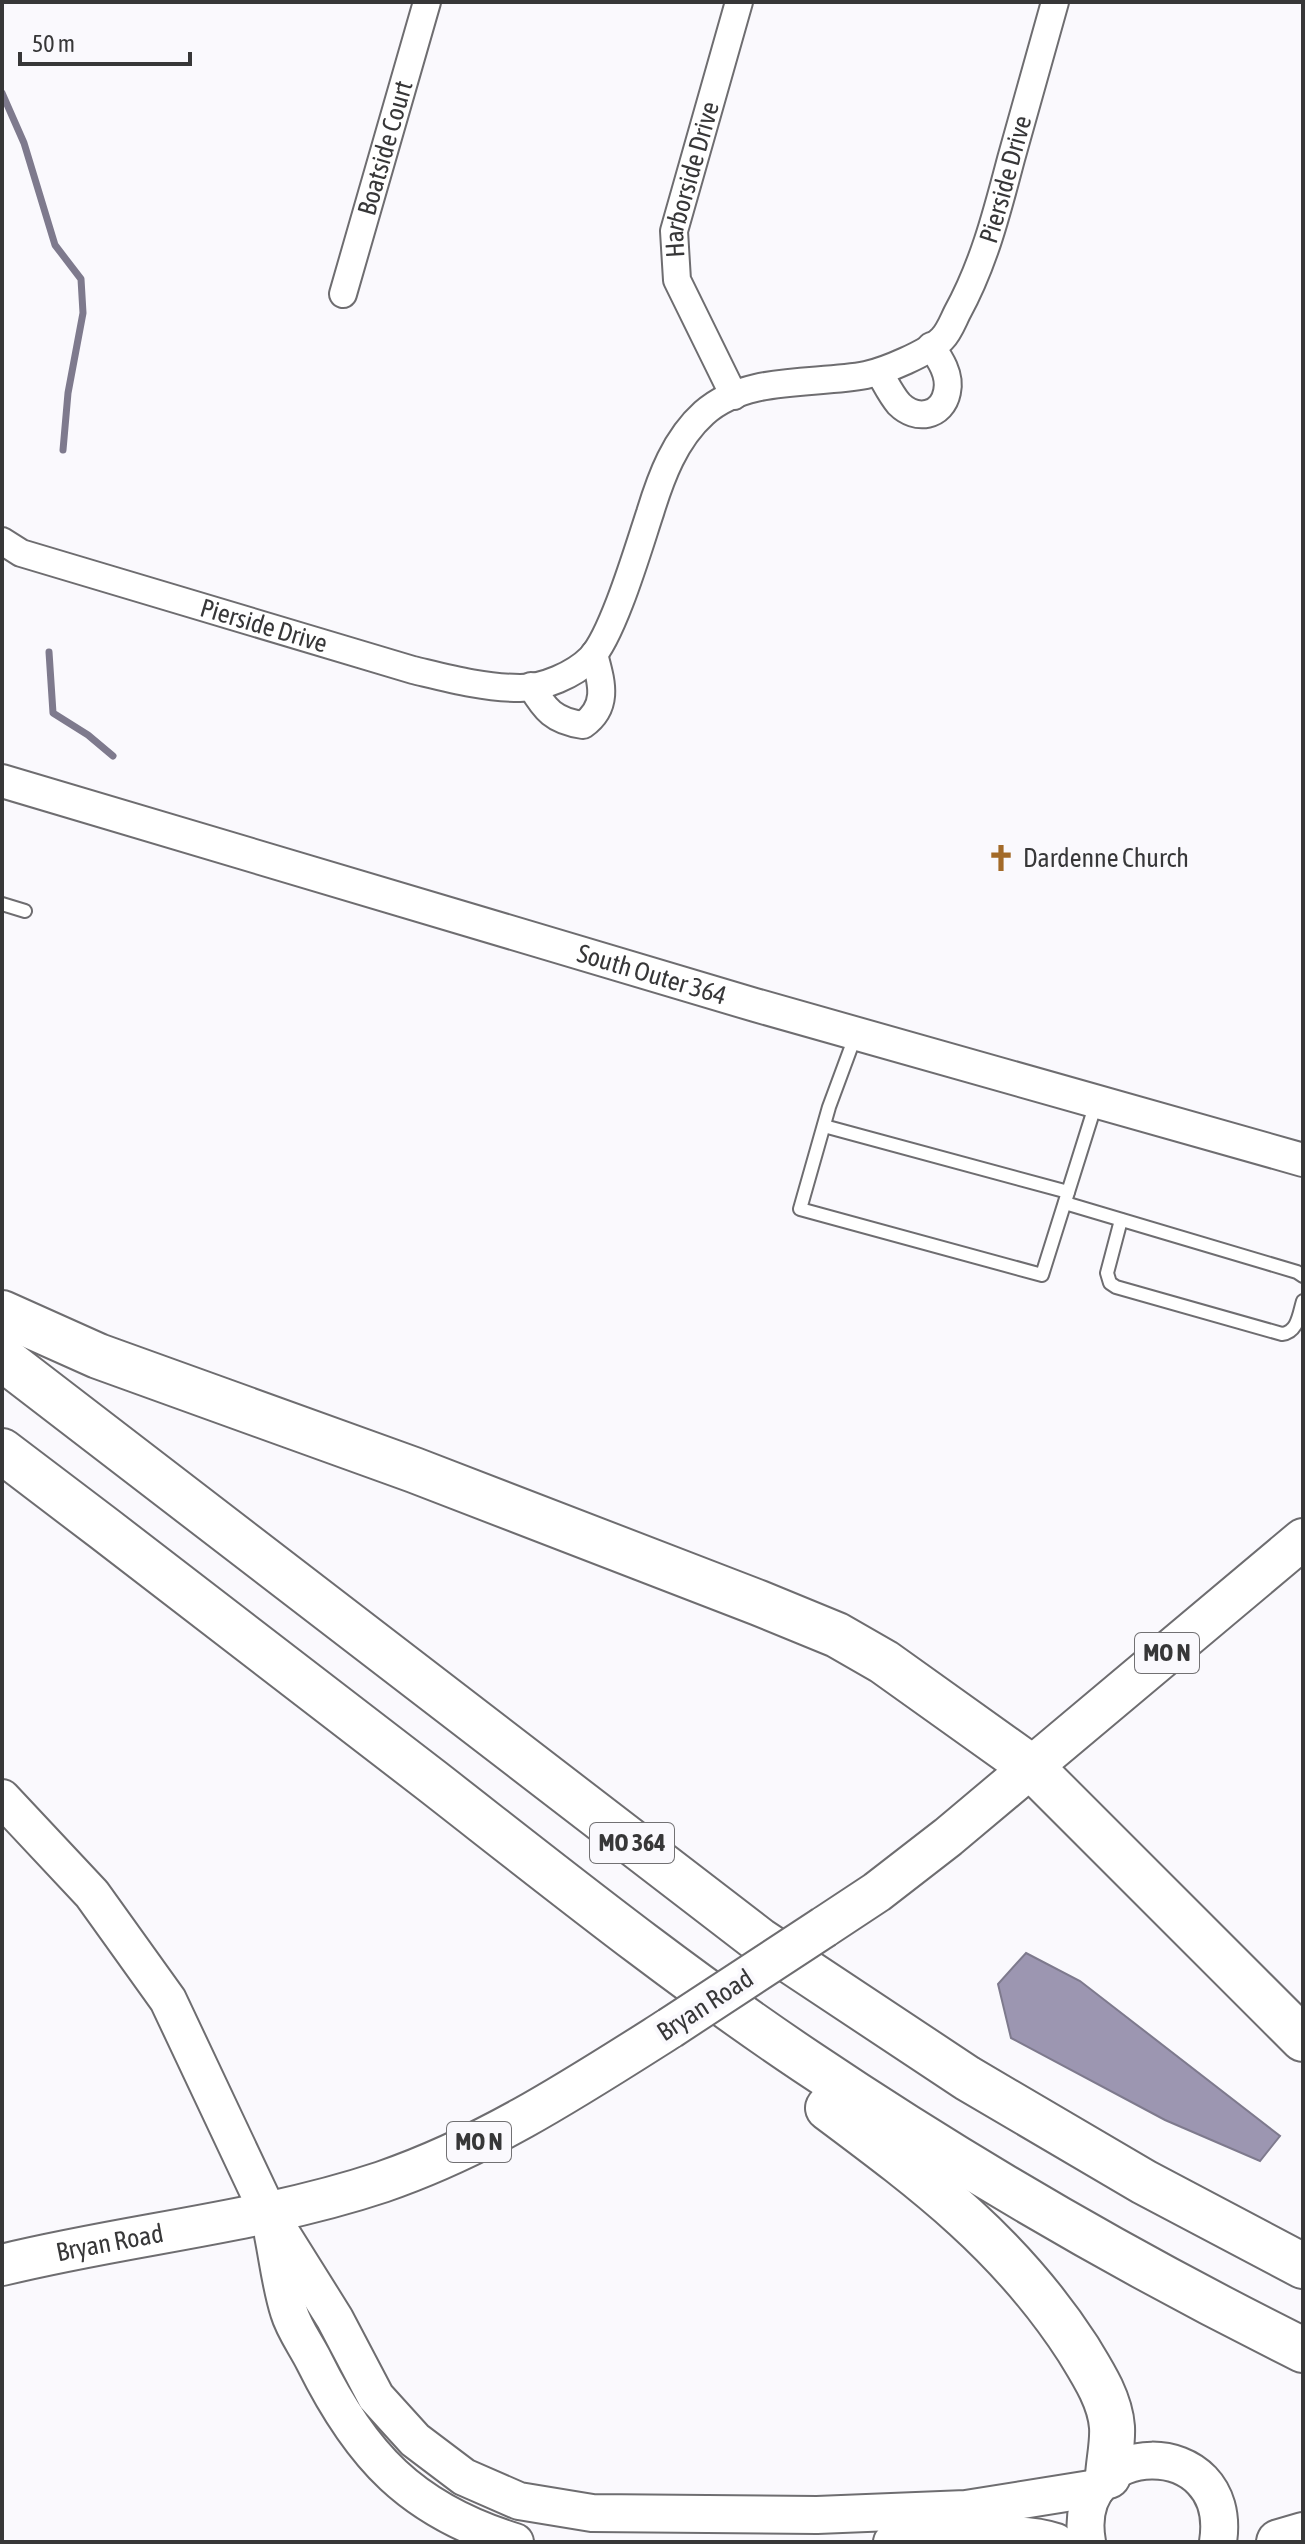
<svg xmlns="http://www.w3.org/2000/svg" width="1305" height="2544" font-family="'Asap Condensed',sans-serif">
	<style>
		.water { fill: #9c96b1; stroke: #7e7a8d; stroke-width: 2 }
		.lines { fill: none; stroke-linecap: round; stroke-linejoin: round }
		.stream { stroke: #7e7a8d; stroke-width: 7 }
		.service-casing { stroke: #6e6d70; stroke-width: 16 }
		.minor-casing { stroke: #6e6d70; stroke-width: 30 }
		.tertiary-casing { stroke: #6e6d70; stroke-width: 36 }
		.secondary-casing { stroke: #6e6d70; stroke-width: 40 }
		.primary-casing { stroke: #6e6d70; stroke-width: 44 }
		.motorway-casing { stroke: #6e6d70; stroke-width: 48 }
		.service { stroke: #fff; stroke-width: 12 }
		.minor { stroke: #fff; stroke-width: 26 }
		.tertiary { stroke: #fff; stroke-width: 32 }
		.secondary { stroke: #fff; stroke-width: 36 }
		.primary { stroke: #fff; stroke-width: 40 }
		.motorway { stroke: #fff; stroke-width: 44 }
		.primary-bridge-casing { stroke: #6e6d70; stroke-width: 44; stroke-linecap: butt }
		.primary-bridge { stroke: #fff; stroke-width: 40 }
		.labels { text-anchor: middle; stroke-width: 8; stroke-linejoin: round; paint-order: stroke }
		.shield { fill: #faf9fd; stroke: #727173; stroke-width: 2 }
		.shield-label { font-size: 24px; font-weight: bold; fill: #373738 }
		.street-label { font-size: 26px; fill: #373738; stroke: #faf9fd }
		.poi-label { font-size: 26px; fill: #373738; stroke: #faf9fd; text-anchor: start }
	</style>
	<rect width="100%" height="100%" fill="#faf9fd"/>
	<!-- water -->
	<path class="water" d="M1026,1953L1080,1981L1280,2136L1260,2161L1165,2120L1011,2038L998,1984Z"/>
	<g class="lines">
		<!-- stream -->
		<g class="stream">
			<path d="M2,93L24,143L55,245L81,279L83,313L68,393L63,450"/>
			<path d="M49,652L53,713L88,735L113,756"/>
		</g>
		<!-- service casing -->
		<g class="service-casing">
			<g id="service">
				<path d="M2,904L25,911"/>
				<path d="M856,1034L829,1107L800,1209L1042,1275L1096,1103"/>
				<path d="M824,1126L1068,1192"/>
				<path d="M1065,1203L1297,1272L1303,1276"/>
				<path d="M1121,1220L1107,1273L1110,1283L1116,1287L1282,1334C1298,1332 1299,1314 1303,1301"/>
			</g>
		</g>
		<!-- minor casing -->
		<g class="minor-casing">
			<g id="minor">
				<path id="s1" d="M343,294L427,2"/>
				<path d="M879,372C885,382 891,395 899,404C916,421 942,417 947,392C951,375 940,359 931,346"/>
				<path id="s2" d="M734,396L677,280L674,231L739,2"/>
				<path id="s3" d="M2,541L21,553L413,670C447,678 484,688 520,688C543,688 574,675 591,658C613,635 639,546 650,513C661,477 675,439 704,413C746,375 815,385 866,375C885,371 928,353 942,339C949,332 953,321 957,313C984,264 997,212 1011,159C1026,107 1040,54 1055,2"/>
				<path d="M531,686C545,710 554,721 583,725C610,706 601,681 594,654"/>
			</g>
		</g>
		<!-- tertiary casing -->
		<g class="tertiary-casing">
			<g id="tertiary">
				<path id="s4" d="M2,781L755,1005L1303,1160"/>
			</g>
		</g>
		<!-- secondary casing -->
		<g class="secondary-casing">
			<g id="secondary">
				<path d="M2,1798L92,1894L168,2000L268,2212L335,2319L376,2397L415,2440L464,2477L519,2501L592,2513L817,2515L966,2509L1097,2488"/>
				<path d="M273,2235C278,2260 281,2287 289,2312C294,2329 306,2345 314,2361C361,2456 411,2510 515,2542"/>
				<path d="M892,2542C939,2540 1013,2527 1056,2542"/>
				<path d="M1087,2542C1068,2435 1235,2432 1218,2542"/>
			</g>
		</g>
		<!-- primary casing -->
		<g class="primary-casing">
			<g id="primary">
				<path d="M824,1927L877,1892L948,1837L1303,1539"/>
				<path id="s5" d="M2,2265C128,2234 259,2223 382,2182C487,2146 577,2087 670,2028"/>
			</g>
		</g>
		<!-- motorway casing -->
		<g class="motorway-casing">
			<g id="motorway">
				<path d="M2,1313L98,1356L414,1470L759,1603L837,1635L884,1662L1031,1767L1303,2039"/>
				<path d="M2,1358L759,1940L967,2078L1144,2182L1303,2266"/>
				<path d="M2,1451C146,1560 289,1670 432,1781C555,1877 677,1975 807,2062C966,2169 1132,2265 1303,2350"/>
				<path d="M828,2108C927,2182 1010,2244 1078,2349C1092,2372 1110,2399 1112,2427C1113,2443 1109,2460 1108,2476"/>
				<path d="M1279,2542L1303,2535"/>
			</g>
		</g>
		<!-- service -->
		<use href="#service" class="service"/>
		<!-- minor -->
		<use href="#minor" class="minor"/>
		<!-- tertiary -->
		<use href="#tertiary" class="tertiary"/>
		<!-- secondary -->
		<use href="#secondary" class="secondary"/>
		<!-- primary -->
		<use href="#primary" class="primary"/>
		<!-- motorway -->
		<use href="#motorway" class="motorway"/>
		<!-- primary-bridge casing -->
		<g class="primary-bridge-casing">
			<path id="primary-bridge" d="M670,2028L824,1927"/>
		</g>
		<!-- primary-bridge -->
		<use href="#primary-bridge" class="primary-bridge"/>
	</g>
	<!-- icons -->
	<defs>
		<g id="church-bare" transform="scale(2.16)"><path d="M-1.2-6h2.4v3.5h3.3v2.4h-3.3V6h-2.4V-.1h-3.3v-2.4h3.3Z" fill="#a36a28" stroke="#faf9fd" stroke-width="2.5" paint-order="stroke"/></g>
	</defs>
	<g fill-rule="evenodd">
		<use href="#church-bare" x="1001" y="858"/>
	</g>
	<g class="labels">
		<!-- shield labels -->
		<g class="shield">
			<rect x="1135" y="1633" width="64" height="40" rx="6"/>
			<rect x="590" y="1823" width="84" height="40" rx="6"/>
			<rect x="447" y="2122" width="64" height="40" rx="6"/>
		</g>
		<g class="shield-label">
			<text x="1167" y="1661">MO N</text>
			<text x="632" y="1851">MO 364</text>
			<text x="479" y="2150">MO N</text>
		</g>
		<!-- street labels -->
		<g class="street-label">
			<text dy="9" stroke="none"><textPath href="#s1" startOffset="152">Boatside Court</textPath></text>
			<text dy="9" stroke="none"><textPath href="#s2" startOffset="232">Harborside Drive</textPath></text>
			<text dy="9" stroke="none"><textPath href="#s3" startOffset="1318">Pierside Drive</textPath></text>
			<text dy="9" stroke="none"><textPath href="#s3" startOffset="276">Pierside Drive</textPath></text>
			<text dy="9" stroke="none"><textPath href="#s4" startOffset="678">South Outer 364</textPath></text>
			<text transform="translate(705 2005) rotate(-33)" y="9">Bryan Road</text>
			<text dy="9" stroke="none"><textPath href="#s5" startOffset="110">Bryan Road</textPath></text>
		</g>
		<!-- poi labels -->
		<g class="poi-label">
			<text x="1023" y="867">Dardenne Church</text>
		</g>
	</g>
	<!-- border -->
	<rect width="1305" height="2544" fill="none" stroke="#373738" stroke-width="8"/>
	<!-- scale -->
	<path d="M20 52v12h170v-12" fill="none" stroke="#373738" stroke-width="4"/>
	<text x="32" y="52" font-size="24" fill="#373738" stroke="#faf9fd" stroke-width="6" paint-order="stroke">50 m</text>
</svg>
